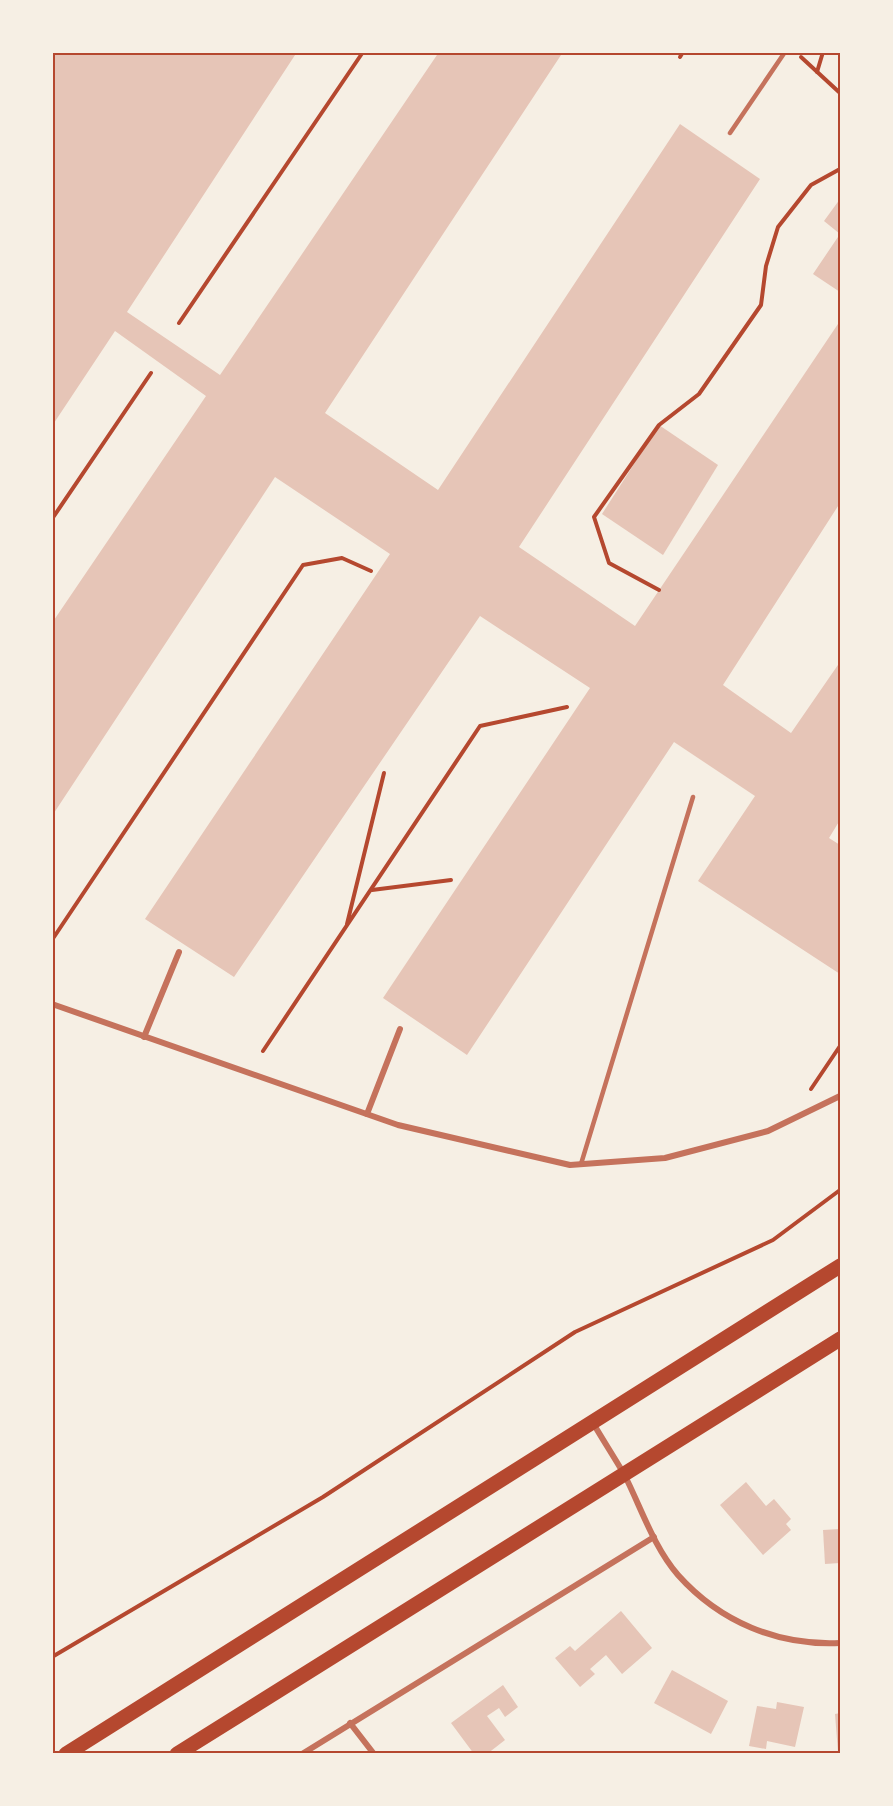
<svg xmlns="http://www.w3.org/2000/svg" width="893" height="1806" font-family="Raleway,sans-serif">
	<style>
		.building { fill: #e6c5b7 }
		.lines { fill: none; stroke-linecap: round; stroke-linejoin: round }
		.path { stroke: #b5482f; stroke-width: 4 }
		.service { stroke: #c5725c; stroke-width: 4.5 }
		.minor { stroke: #c5725c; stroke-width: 6 }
		.primary { stroke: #b5482f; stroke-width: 15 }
		.neatline { fill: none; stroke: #b5482f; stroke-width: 2 }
	</style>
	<rect width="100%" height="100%" fill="#f6efe4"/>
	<!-- building -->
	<g class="building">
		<path d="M52,52H297L127,312L220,375L439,52H563L325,413L438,490L680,124L760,179L519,547L635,626L840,321V503L723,685L791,733L840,662V820L829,838L840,845V974L698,881L755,796L674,742L467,1055L383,998L590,688L480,616L234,977L145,919L390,554L275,477L52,816V623L206,396L115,331L52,426Z"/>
		<path d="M840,199V292L813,274L840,234L824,221Z"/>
		<path d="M659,425L718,465L663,555L602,514Z"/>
		<path d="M746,1482L766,1506L774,1499L791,1519L786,1524L791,1530L763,1555L720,1505Z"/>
		<path d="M840,1529V1563L825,1564L823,1530Z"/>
		<path d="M621,1611L652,1648L622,1674L606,1655L590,1669L595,1674L580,1687L555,1658L570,1646L575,1651Z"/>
		<path d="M672,1670L728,1701L711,1734L654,1703Z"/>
		<path d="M503,1685L518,1707L505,1717L499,1708L487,1716L505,1740L487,1754H474L451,1723Z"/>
		<path d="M777,1702L804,1707L795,1747L767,1741L766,1749L749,1746L757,1706L776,1709Z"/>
		<path d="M840,1713V1752H838L835,1714Z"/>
	</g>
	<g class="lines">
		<!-- path -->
		<g class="path">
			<path d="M680,57L683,52"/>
			<path d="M801,57L840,93"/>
			<path d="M817,72L823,52"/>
			<path d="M179,323L363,52"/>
			<path d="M52,519L151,373"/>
			<path d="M659,590L609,563L594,517L659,425L699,394L761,305L766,266L778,227L811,185L840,169"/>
			<path d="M372,890L451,880"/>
			<path d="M347,924L384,773"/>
			<path d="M52,940L303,565L342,558L371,571"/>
			<path d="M263,1051L480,726L567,707"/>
			<path d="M811,1089L840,1046"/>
			<path d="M52,1657L323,1497L575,1332L773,1240L840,1190"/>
		</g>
		<!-- service -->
		<g class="service">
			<path d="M730,133L785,52"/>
			<path d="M581,1164L693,797"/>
		</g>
		<!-- minor -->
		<g class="minor">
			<path d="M52,1004L398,1125L570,1165L665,1158L768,1131L840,1096"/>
			<path d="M144,1037L179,952"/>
			<path d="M367,1114L400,1029"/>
			<path d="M593,1423C603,1440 614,1457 624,1474C641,1507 653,1546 678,1575C720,1622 778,1646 840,1643"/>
			<path d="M350,1723L374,1754"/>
			<path d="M302,1754L654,1537"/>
		</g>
		<!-- primary -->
		<g class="primary">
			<path d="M66,1754L840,1266"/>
			<path d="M177,1754L840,1339"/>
		</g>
	</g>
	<!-- border -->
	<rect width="893" height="1806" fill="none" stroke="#f6efe4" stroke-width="108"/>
	<rect x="54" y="54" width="785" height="1698" class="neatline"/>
</svg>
